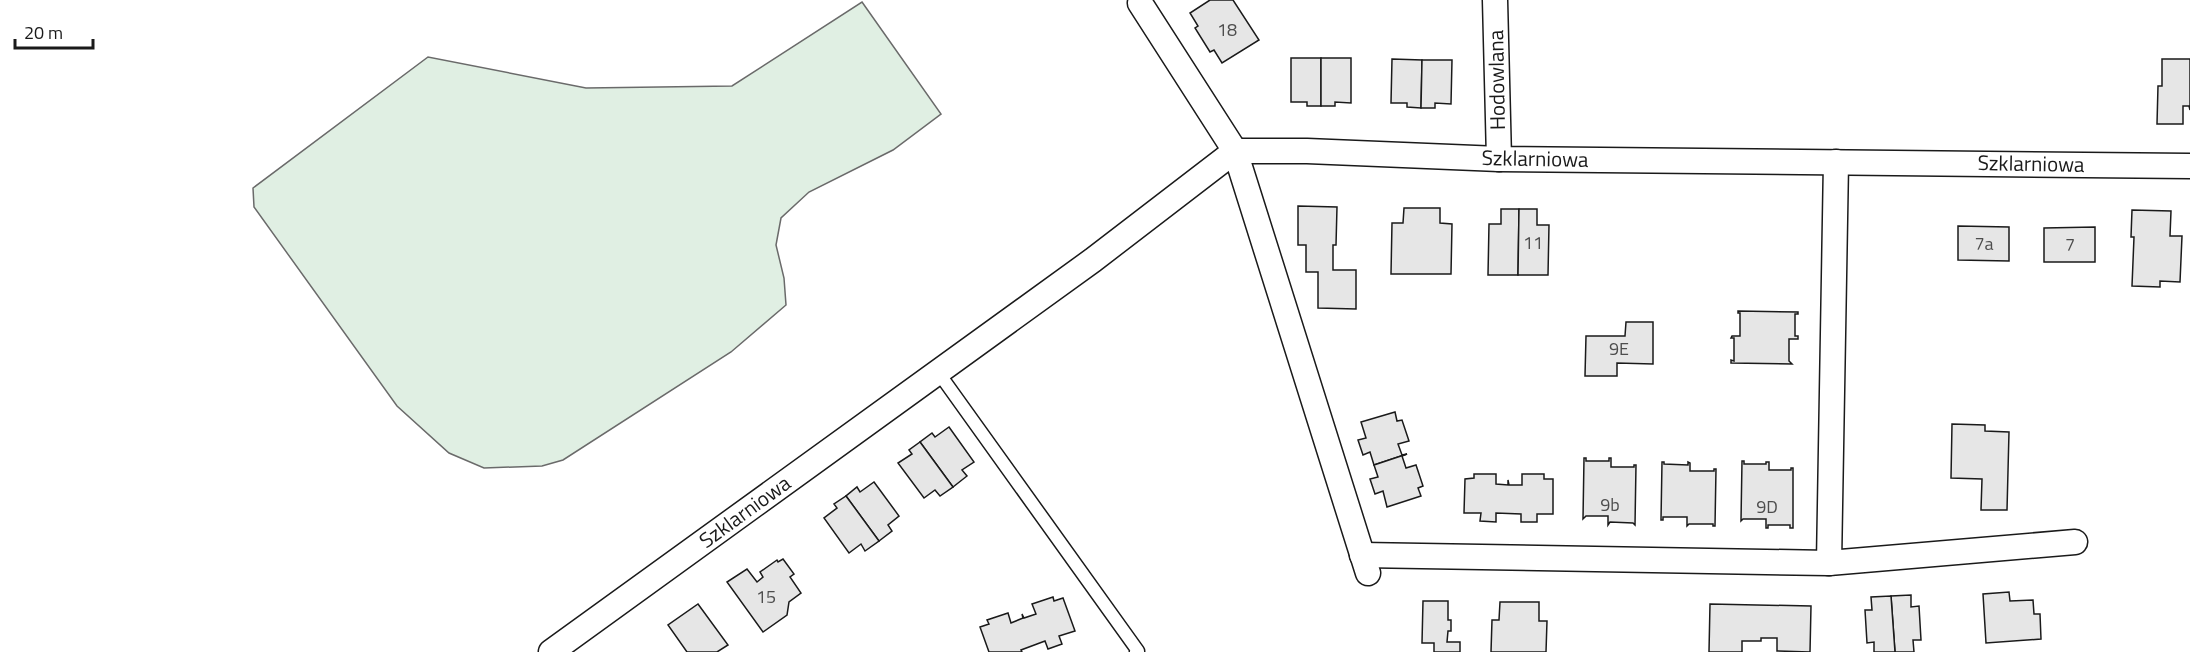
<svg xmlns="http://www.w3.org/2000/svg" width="2190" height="652" font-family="'Titillium Web',sans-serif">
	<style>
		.green { fill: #e0efe3; stroke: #6a6a6a; stroke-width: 1.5 }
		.building { fill: #e6e6e6; stroke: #1a1a1a; stroke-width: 1.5 }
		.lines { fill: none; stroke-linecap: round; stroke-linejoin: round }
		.service-casing { stroke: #1a1a1a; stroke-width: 15 }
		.minor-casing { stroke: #1a1a1a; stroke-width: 27 }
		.service { stroke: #fff; stroke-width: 12 }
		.minor { stroke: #fff; stroke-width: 24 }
		.labels { text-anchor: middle; stroke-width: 4.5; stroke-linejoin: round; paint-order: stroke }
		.number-label { font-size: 18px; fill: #4d4d4d }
		.street-label { font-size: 21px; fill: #1a1a1a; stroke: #fff }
	</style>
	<rect width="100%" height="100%" fill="#fff"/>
	<!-- green -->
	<path class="green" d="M862,2L941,114L893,150L809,192L781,218L776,245L784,278L786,305L731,352L563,460L542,466L484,468L449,453L397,406L254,207L253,188L428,57L586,88L732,86Z"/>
	<!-- building -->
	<g class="building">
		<path d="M1210,0H1233L1259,40L1222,63L1214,50L1210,52L1195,28L1198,26L1190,13Z"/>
		<path d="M1291,58H1321V106H1307V102H1291Z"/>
		<path d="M1321,58H1351V103L1335,102V106H1321Z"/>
		<path d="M1392,59L1422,60L1421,108L1407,107V103H1391Z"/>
		<path d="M2162,59H2190V110L2189,106H2183V124H2157L2158,86H2162Z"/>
		<path d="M1422,60H1452L1451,104L1435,103V108H1421Z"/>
		<path d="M1298,206L1337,207L1336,245H1333V270H1356V309L1318,308V272H1306V245H1298Z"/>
		<path d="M1404,208H1440V223L1452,224L1451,274H1391L1392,223H1403Z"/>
		<path d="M1501,209H1519L1518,275H1488L1489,224H1501Z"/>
		<path d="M1519,209H1537V225H1549L1548,275H1518Z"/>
		<path d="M2132,210L2171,211L2170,236H2182L2180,282L2160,281V287L2132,286L2134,237H2131Z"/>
		<path d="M1958,226L2009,227V261L1958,260Z"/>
		<path d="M2095,227V262H2044V228Z"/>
		<path d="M1738,311L1798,312V314H1795V336H1798V339H1789V361L1792,364L1731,363V360L1734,361V338H1731L1732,336H1740V313H1738Z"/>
		<path d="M1626,322H1653V364L1617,363V376H1585L1586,336H1625Z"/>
		<path d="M1395,412L1397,421L1402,420L1409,441L1398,444L1402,455L1407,454L1374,465L1370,452L1363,455L1358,440L1366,438L1361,422Z"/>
		<path d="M1952,424L1985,425V431L2009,432L2007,510H1981L1982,479L1951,478Z"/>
		<path d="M949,427L974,462L962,470L967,476L953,487L920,442L932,433L935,437Z"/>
		<path d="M920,442L953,487L940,496L935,490L924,498L898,463L912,454L909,450Z"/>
		<path d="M1407,454L1402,456L1406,468L1416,465L1423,486L1418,488L1421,496L1387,507L1383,491L1375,494L1370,479L1378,477L1374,465Z"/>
		<path d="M1584,458H1586V461H1609V458H1611V467H1634V465H1636L1635,525L1633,523L1610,522L1608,525V516H1586L1583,519Z"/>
		<path d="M1742,461H1744V464H1766V462H1769V470H1791V468H1793V528H1790V525H1768V528H1766V519H1743L1741,521Z"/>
		<path d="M1662,462H1664V464L1688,465V462L1690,463V471H1714V469H1716L1715,526H1713V524H1689L1687,526V517H1663V520H1661Z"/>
		<path d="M1474,474H1496V484L1508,485V480L1509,485H1522V474H1544V479H1553V514H1537V522H1521V514L1496,513V522L1480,521L1481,513H1464L1465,479L1474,478Z"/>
		<path d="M874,482L899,516L888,525L892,531L879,541L846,496L857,487L860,492Z"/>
		<path d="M846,496L879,541L865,551L861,544L849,553L824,518L837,508L834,504Z"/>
		<path d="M783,559L794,574L790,577L801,593L789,602L787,615L763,632L727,582L747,569L757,582L763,577L760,572L777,560L778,562Z"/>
		<path d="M2009,592L2010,601L2033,600L2034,614H2040L2041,639L1986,643L1983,594Z"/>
		<path d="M1911,595V607L1919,606L1921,640H1913L1914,652H1895L1891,596Z"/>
		<path d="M1891,596L1895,652H1874V642L1867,643L1865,610H1872L1871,597Z"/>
		<path d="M1053,597L1054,601L1063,598L1075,631L1059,636L1062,644L1048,649L1045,641L1021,650L1022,652H989L980,627L989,624L987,620L1008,613L1011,623L1023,618L1022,614L1024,618L1036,614L1032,604Z"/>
		<path d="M1423,601H1448V620H1451V631H1448L1447,642H1460V652H1434V643H1422Z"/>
		<path d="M1500,602H1539V621H1547L1546,652H1491L1492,620H1499Z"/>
		<path d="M698,604L728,645L717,652H687L668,625Z"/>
		<path d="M1710,604L1811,606L1810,652L1777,651V638H1761V641H1742V652H1709Z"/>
	</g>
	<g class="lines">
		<!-- service casing -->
		<g class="service-casing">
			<path id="service" d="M938,372L1138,651L1136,652"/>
		</g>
		<!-- minor casing -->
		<g class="minor-casing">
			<g id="minor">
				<path d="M1495,0L1499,159"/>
				<path d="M1140,3L1235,151L1368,573"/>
				<path d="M1836,162L1829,563L2075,542"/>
				<path d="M1362,555L1829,563"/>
				<path d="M551,652L1093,260L1235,151H1307L1499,159L2190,166"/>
			</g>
		</g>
		<!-- service -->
		<use href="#service" class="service"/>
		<!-- minor -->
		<use href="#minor" class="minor"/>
	</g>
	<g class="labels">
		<!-- number labels -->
		<g class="number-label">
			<text x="1227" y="36">18</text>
			<text x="1533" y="249">11</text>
			<text x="1984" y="250">7a</text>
			<text x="2070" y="251">7</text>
			<text x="1619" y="355">9E</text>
			<text x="1610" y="511">9b</text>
			<text x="1767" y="513">9D</text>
			<text x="766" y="603">15</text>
		</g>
		<!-- street labels -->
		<g class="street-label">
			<text transform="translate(1497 80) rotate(-91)" y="7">Hodowlana</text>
			<text transform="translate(1535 159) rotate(1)" y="7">Szklarniowa</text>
			<text transform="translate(2031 164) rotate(1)" y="7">Szklarniowa</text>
			<text transform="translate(745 512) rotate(-36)" y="7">Szklarniowa</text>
		</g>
	</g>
	<!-- scale -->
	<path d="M15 39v9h78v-9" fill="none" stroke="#1a1a1a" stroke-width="3"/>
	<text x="24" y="39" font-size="18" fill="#1a1a1a" stroke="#ffffff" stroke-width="4.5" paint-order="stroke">20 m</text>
</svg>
